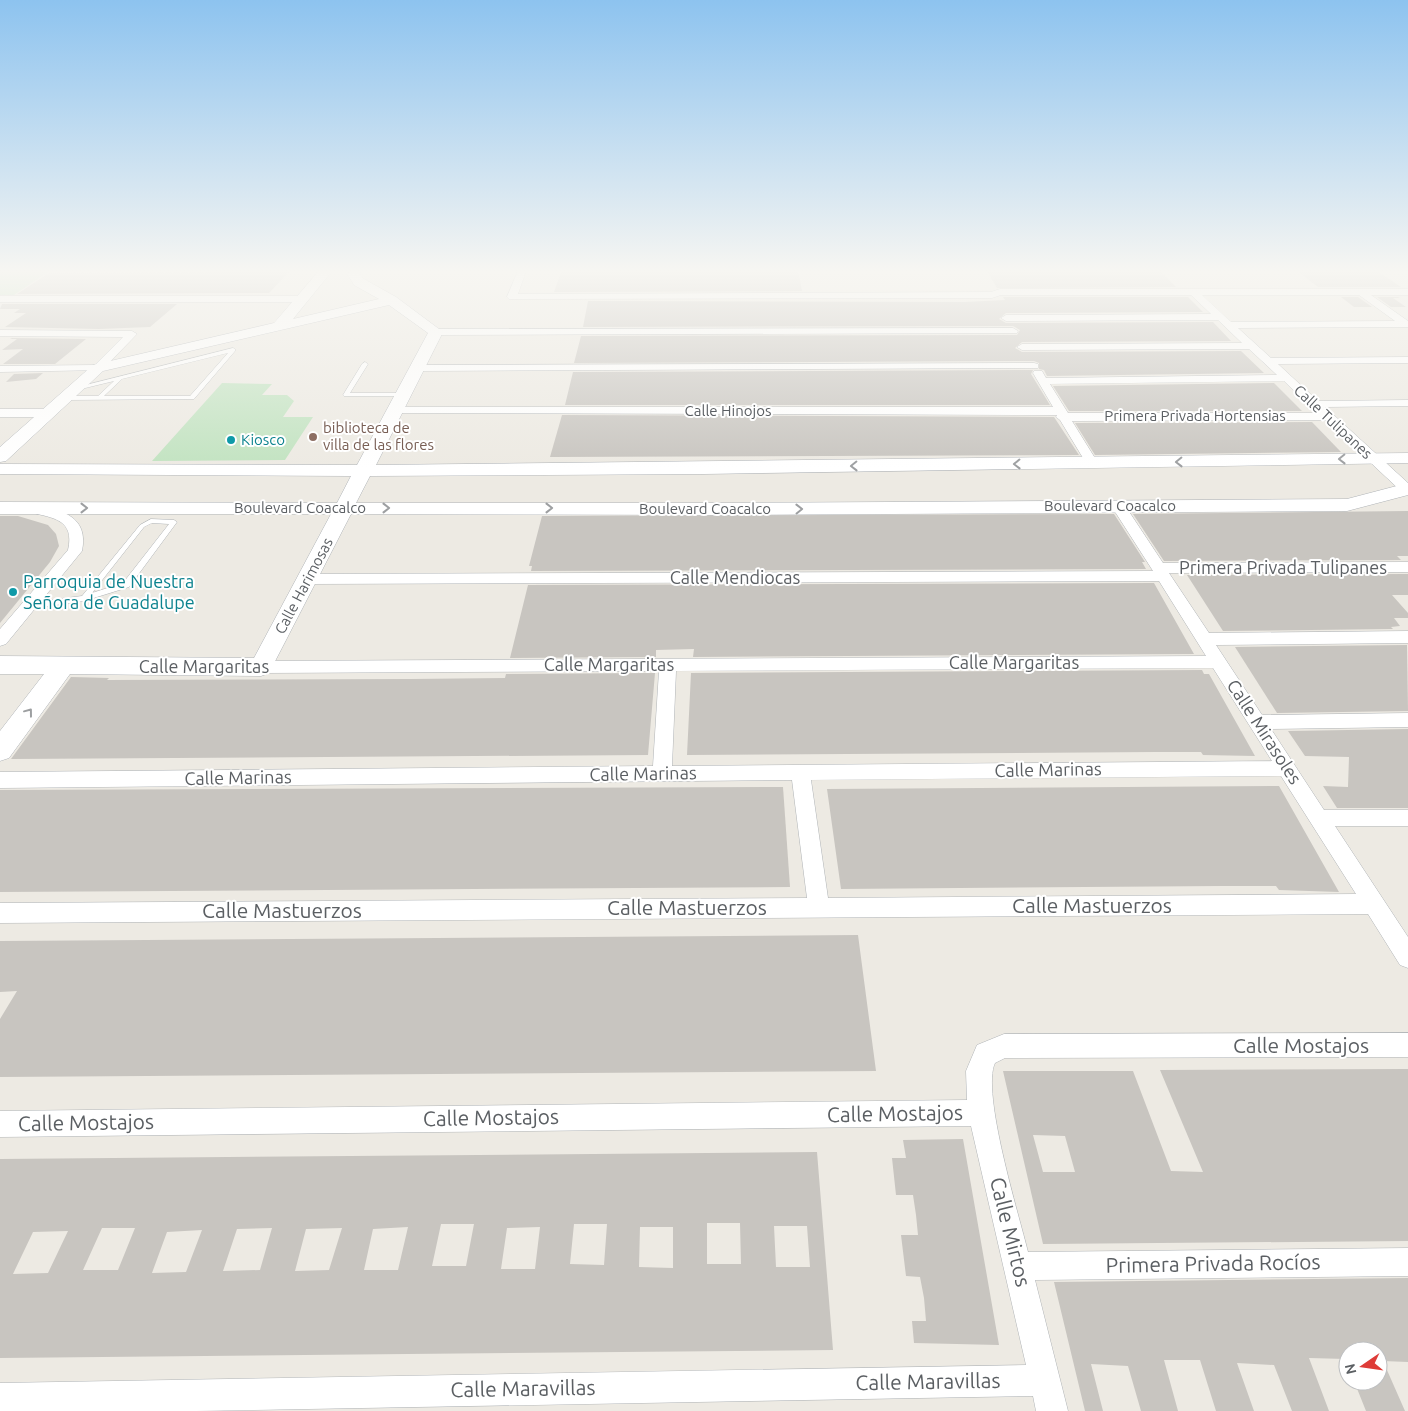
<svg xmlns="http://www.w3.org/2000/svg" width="1408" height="1411" font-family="Ubuntu,sans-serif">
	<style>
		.green { fill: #c2e3c1 }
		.building { fill: #c8c5c0; fill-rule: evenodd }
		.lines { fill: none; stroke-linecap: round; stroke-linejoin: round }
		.lane-casing { stroke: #b0b4b7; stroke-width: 1 }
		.street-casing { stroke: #b0b4b7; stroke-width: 1 }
		.secondary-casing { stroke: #afb3b7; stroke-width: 1 }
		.lane { fill: #fff; fill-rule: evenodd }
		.street { fill: #fff; fill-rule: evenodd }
		.secondary { fill: #fff; fill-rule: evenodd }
		.oneway { stroke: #9d9fa1 }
		.education-dot { fill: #8d6e63; stroke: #fff; stroke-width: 2 }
		.culture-dot { fill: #0f9aa8; stroke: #fff; stroke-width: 2 }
		.labels { text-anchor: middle; stroke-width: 4; stroke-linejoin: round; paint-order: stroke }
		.far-street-label { font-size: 15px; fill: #5b5f63; stroke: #fff }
		.far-education-label { font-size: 15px; fill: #785e54; stroke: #fff; text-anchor: start }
		.far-culture-label { font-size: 15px; fill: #0d838f; stroke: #fff; text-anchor: start }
		.street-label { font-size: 18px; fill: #5b5f63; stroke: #fff }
		.culture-label { font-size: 18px; fill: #0d838f; stroke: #fff; text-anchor: start }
		.near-street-label { font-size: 21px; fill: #5b5f63; stroke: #fff }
	</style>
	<rect width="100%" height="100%" fill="#edeae3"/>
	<!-- green -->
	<g class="green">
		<path d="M0,272H48L14,295H0Z"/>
		<path d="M222,383L272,384L262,395H287L294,401L283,417H313L285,460L152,461Z"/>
	</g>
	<!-- building -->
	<g class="building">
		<path d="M798,271L802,291L554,292L561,272Z"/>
		<path d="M987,271H1160L1176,287L997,288Z"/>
		<path d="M1297,271H1377L1401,287H1318Z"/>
		<path d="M289,272L269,293L17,294L49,273Z"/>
		<path d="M1003,297H1188L1203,312L1006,313L999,319L1006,323L1213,322L1231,341L1022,342L1015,348L1022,352L1241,351L1264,373L1047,376L1044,370L1039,369V363L1034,361L574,363L581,336L1017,335L1020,330L1013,326L583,327L588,301L965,302L1005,300Z"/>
		<path d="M1341,297H1358L1372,307H1354Z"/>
		<path d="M1377,297H1398L1400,298H1393L1406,307H1391Z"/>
		<path d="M2,304H177L150,327L99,329L5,327L26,313H14L20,309H0Z"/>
		<path d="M12,338L86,339L55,364H3L23,349L2,350L17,339H10Z"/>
		<path d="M1033,370L1031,374L1050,405H565L573,372Z"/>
		<path d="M43,373L36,379L6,382L14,374Z"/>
		<path d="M1274,383L1302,411H1069L1053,386Z"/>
		<path d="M562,415L1054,417L1079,455L550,457Z"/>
		<path d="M1312,422L1341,452L1095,455L1075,423Z"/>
		<path d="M1408,511V556H1397L1401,560L1164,561L1133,514Z"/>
		<path d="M1114,514L1145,562H1142L1146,569L531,571L532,566H529L542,516Z"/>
		<path d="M0,516H18L48,525L56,534L59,546L50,562L0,623Z"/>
		<path d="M1408,574V595H1392L1408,613V618H1394L1400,626L1391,627L1393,629L1223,631L1187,575Z"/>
		<path d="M1154,583L1194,654L693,657L694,649L656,650V657L510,658L528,585Z"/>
		<path d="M1407,645L1408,711L1277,713L1235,647Z"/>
		<path d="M1202,670L1204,674H1209L1255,756L1203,755L1201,752H1155L687,755L691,673Z"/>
		<path d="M655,673L648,755L11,759L71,677L109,678L107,680L411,679L505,678L506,674Z"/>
		<path d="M1408,729V808H1337L1323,786L1348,787L1349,757L1305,756L1288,731Z"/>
		<path d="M1279,786L1339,892L1279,890L1276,886H1222L841,889L827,789Z"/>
		<path d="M783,787L790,887L0,892V790Z"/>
		<path d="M858,935L876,1071L0,1077V1019L17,991L0,992V941Z"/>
		<path d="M1408,1069V1241L1043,1244L1003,1071H1133L1171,1171L1203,1172L1160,1070ZM1033,1135L1065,1136L1075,1172H1043Z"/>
		<path d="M963,1139L999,1345L914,1343L912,1321H926L924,1298L920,1277L906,1276L901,1235H918L916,1215L913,1195H896L892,1158H906L903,1140Z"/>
		<path d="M817,1152L833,1350L0,1358V1159ZM707,1223H740L741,1264H707ZM441,1224H474L466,1266H432ZM574,1224H607L604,1265L570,1264ZM774,1226H807L810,1267H776ZM408,1227L398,1270H364L373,1229ZM540,1227L535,1269H501L507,1228ZM640,1227H673V1268L639,1267ZM102,1228H135L118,1270H83ZM272,1228L260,1270L223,1271L237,1229ZM342,1228L329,1270L295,1271L306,1229ZM202,1230L186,1272L152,1273L167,1232ZM68,1231L48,1273L13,1274L33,1232Z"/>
		<path d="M1408,1278V1362L1383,1361L1405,1411H1366L1354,1381H1378V1351H1348V1365L1346,1359L1309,1358L1329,1411H1292L1274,1365L1237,1363L1254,1411H1216L1200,1360H1164L1178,1411H1141L1128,1366L1091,1364L1103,1411H1085L1054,1282Z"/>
	</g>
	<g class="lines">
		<!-- lane casing -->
		<g class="lane-casing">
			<g id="lane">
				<path d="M233,348L235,349V351L194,399L65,400L62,398L65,396H98L114,381L77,390L74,388ZM228,353L190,396H104L122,379Z"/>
				<path d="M365,362L368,364L350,393H405L407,394V396H344L343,395L362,364Z"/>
				<path d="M151,519L174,520L177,522L129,587L84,601L28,609L25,608L24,606L28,603L82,596L140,525ZM152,523L169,524L123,583L92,593L144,527Z"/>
			</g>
		</g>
		<!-- street casing -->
		<g class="street-casing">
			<g id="street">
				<path d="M518,271H526L518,294L991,292L1000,289H1408V295H1371L1408,321V327L1238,328L1271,358L1408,357V363L1278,364L1318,401L1408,400V406L1325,407L1408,483V494L1403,493L1325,420L1072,421L1098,463L1092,467L1086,463L1060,420L1056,417L1057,415L392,413V409L396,407H1053L1033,373L1034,371H1042L1046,378L1277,375L1249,349L1022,350L1017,347L1022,344L1242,343L1218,320L1006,321L1001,318L1006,315L1211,314L1191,295H1001L992,298L509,299L507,297ZM1202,295H1359L1395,321L1231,322ZM1284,381L1317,413H1068L1050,384Z"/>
				<path d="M0,296H302L307,299L302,302H0Z"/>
				<path d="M1013,328L1018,331L1017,333L436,335L431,332L436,329Z"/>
				<path d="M0,330L132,331L137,334L102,370L0,372V366L95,365L123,337L0,336Z"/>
				<path d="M1034,363L1038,364V368L419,371L414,368L419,365Z"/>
				<path d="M0,409H49L55,413L49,417H0Z"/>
				<path d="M1119,503L1124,504L1163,563L1408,562V572L1169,573L1209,633L1408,631V643L1216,645L1262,715L1408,713V727L1271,729L1324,810H1408V826H1335L1408,937V968L1400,965L1368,914L0,923V903L807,898L792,780L0,788V772L653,766L659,671L261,673L255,671L253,667L255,663L261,661L1206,656L1159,581L307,584L299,579L307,574L1153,571L1112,507ZM1213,668L1272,761L672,766L676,671ZM1281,776L1356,894L828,898L811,780Z"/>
				<path d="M34,505C62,510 89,516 82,551L6,644L0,646V629L68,550C75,519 53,518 29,512L27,509Z"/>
				<path d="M1408,1033V1057L1005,1058L995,1063C981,1092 1019,1215 1028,1252L1408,1248V1276L1035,1280L1068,1411H1036L1033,1396L196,1411H0V1383L1026,1365L971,1126L0,1137V1111L967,1100L966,1071L977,1045L1004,1034Z"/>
			</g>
		</g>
		<!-- secondary casing -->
		<g class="secondary-casing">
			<path id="secondary" d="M319,271H332L293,319L379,299L354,285L348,275L349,271H361L360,275L364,279L396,297L443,332L376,465L1408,453V463L704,474L370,476L356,503H731L1347,499L1408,483V495L1347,511L731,515L351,514L269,673L261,676L70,674L9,758L0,761V731L44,674H0V656L254,658L331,514H0V502L337,503L351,476L0,474V464L357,465L428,333L389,305L103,371L6,461L0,462V447L93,365L274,323Z"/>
		</g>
		<!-- lane -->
		<use href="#lane" class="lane"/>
		<!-- street -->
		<use href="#street" class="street"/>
		<!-- secondary -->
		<use href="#secondary" class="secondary"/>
	</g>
	<!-- one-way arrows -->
	<defs><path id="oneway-chevron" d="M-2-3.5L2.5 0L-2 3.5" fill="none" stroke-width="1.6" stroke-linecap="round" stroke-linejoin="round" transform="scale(1.25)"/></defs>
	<g class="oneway">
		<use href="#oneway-chevron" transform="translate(1342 459) rotate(179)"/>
		<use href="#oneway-chevron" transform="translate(1179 462) rotate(179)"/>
		<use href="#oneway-chevron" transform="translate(1017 464) rotate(179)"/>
		<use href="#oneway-chevron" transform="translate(854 466) rotate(179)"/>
		<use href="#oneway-chevron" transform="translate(84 508)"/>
		<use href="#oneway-chevron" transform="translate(386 508)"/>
		<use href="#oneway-chevron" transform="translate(549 508)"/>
		<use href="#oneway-chevron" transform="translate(799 509) rotate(-1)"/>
		<use href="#oneway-chevron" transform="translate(29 712) rotate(-53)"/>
	</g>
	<!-- sky -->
	<linearGradient id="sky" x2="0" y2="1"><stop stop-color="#8dc3ef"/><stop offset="0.58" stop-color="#f7f6f2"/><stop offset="1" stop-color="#f7f6f2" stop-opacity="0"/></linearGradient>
	<rect width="1408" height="468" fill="url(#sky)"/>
	<!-- markers -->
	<circle class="education-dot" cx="313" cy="437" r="5"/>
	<g class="culture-dot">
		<circle cx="231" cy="440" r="5"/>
		<circle cx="13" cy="592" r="5"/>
	</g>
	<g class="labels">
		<!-- far-street labels -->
		<g class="far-street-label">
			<text x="728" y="416">Calle Hinojos</text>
			<text x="1195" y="421">Primera Privada Hortensias</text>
			<text transform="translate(1333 422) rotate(43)" y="5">Calle Tulipanes</text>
			<text x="1110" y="511">Boulevard Coacalco</text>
			<text x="300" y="513">Boulevard Coacalco</text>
			<text x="705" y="514">Boulevard Coacalco</text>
			<text transform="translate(304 586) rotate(-62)" y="5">Calle Harimosas</text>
		</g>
		<!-- far-education labels -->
		<g class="far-education-label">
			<text x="323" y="433">biblioteca de<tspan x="323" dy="17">villa de las flores</tspan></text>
		</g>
		<!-- far-culture labels -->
		<g class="far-culture-label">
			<text x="241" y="445">Kiosco</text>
		</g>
		<!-- street labels -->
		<g class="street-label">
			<text x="1283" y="574">Primera Privada Tulipanes</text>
			<text x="735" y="584">Calle Mendiocas</text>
			<text x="1014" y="669">Calle Margaritas</text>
			<text x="609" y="671">Calle Margaritas</text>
			<text x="204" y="673">Calle Margaritas</text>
			<text transform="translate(1264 732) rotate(57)" y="6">Calle Mirasoles</text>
			<text transform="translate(1048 770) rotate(-1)" y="6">Calle Marinas</text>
			<text transform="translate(643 774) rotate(-1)" y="6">Calle Marinas</text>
			<text transform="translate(238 778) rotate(-1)" y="6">Calle Marinas</text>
		</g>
		<!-- culture labels -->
		<g class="culture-label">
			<text x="23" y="588">Parroquia de Nuestra<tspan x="23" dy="21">Señora de Guadalupe</tspan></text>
		</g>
		<!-- near-street labels -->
		<g class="near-street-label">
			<text x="1092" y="913">Calle Mastuerzos</text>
			<text x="687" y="915">Calle Mastuerzos</text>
			<text x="282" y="918">Calle Mastuerzos</text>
			<text x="1301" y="1053">Calle Mostajos</text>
			<text transform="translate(895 1114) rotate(-1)" y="7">Calle Mostajos</text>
			<text transform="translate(491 1118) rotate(-1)" y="7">Calle Mostajos</text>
			<text transform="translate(86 1123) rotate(-1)" y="7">Calle Mostajos</text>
			<text transform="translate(1010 1232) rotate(76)" y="7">Calle Mirtos</text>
			<text transform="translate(1213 1264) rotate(-1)" y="7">Primera Privada Rocíos</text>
			<text transform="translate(928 1382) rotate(-1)" y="7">Calle Maravillas</text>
			<text transform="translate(523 1389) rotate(-1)" y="7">Calle Maravillas</text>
		</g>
	</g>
	<!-- north arrow -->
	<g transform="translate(1363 1366) rotate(257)"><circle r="24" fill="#ffffff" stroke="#bdbfc1"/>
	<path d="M0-4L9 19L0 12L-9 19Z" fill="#de3c38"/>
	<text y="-8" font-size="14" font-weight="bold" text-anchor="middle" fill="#5b5f63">N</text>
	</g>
</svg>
